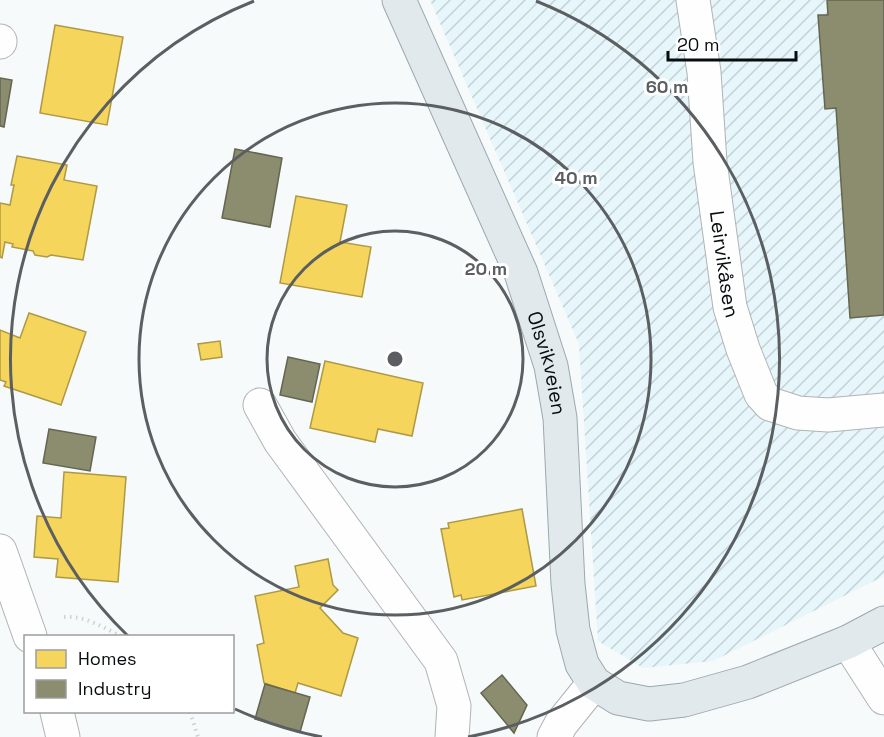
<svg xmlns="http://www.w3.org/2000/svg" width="884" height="737" font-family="'Space Grotesk',sans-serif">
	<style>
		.industrial { fill: url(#industrial-furrows) }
		.homes { fill: #f6d55c; stroke: #ae9945; stroke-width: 1.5 }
		.industry { fill: #8c8c6e; stroke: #646651; stroke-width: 1.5 }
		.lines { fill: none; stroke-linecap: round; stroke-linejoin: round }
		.minor-casing { stroke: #b0b4b5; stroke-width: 35 }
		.major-casing { stroke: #9aa9af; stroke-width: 35 }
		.path { stroke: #d1d2d2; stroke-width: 4; stroke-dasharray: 1.5 4.5; stroke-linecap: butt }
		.minor { stroke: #fefefe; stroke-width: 33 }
		.major { stroke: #e1e9ed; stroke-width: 33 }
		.ring { fill: none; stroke: #5b5f61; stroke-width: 3 }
		.labels { text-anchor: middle; stroke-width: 6; stroke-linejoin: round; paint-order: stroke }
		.street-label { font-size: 20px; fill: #070c0e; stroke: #fff }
		.centre { fill: #5b5f61; stroke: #fff; stroke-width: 3 }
		.ring-label { font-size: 18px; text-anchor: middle; font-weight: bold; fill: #5b5f61; stroke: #fff; stroke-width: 6; stroke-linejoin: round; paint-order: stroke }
	</style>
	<defs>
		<pattern id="industrial-furrows" width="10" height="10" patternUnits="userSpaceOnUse" patternTransform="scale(1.5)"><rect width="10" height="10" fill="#e6f6fb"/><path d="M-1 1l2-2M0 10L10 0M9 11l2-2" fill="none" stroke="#c4d2d6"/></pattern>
	</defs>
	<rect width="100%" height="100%" fill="#f6fafb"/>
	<!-- industrial -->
	<path class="industrial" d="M430,0H884V576L713,661L643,668L598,641L579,344Z"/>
	<!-- homes -->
	<g class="homes">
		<path d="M55,25L123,37L107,125L40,113Z"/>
		<path d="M17,156L67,165L64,180L97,186L83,260L51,255L47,257L35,255L33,251L12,247L13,244L5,242L2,258L0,257V203L10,205L14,185H11Z"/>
		<path d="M296,196L347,205L340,242L371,247L362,297L280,283Z"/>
		<path d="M29,313L86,332L61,405L4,386L6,382L0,380V330L20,338Z"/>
		<path d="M220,341L222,357L201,360L198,344Z"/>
		<path d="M325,361L423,383L412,436L378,429L375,442L310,428Z"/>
		<path d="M64,472L126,477L118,582L56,577L58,559L34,557L37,516L61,518Z"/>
		<path d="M522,509L536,586L462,600L461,595L454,597L441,529L449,528L448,523Z"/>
		<path d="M328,559L333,585L338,590L320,608L343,633L358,638L341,696L298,683L295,693L264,683L257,645L264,643L255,596L299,587L295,566Z"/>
	</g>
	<!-- industry -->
	<g class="industry">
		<path d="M827,0H884V315L850,318L836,108L825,109L818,15H828Z"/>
		<path d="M0,78L12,80L4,127L0,126Z"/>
		<path d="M235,149L282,158L270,227L222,218Z"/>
		<path d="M288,357L320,364L312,402L280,395Z"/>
		<path d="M49,429L96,437L90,471L43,463Z"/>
		<path d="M502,675L527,705L514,733L481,693Z"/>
		<path d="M265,684L310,697L300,732L255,719Z"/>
	</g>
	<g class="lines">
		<!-- minor casing -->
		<g class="minor-casing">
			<g id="minor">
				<path id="s1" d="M693,0L704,72L710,162L730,307L743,349L761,394L770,404L798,413L828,415L884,410"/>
				<path d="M0,41V42"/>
				<path d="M260,405L280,441L441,661L454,706L452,737"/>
				<path d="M0,551L30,636"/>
				<path d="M848,642L884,698"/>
				<path d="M57,712L63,737"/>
				<path d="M554,737L561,724L594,683"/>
			</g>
		</g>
		<!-- major casing -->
		<g class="major-casing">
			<g id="major">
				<path id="s2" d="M399,0L521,273L551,366L560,418L568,584L573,630L582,664L594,683L618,698L649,704L684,700L748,682L848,642L884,623"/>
			</g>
		</g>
		<!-- path -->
		<g class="path">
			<path d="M64,617C84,615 104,628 121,636"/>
			<path d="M190,712L198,737"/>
		</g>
		<!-- minor -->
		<use href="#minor" class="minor"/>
		<!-- major -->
		<use href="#major" class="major"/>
	</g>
	<!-- distance rings -->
	<g class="ring">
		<circle cx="395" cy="359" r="128"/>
		<circle cx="395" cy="359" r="256"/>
		<path d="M322 737A385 385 0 0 1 235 709M128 636A385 385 0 0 1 254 1M536 1A385 385 0 0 1 468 737"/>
	</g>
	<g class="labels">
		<!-- street labels -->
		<g class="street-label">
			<text dy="7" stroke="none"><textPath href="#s1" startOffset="266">Leirvikåsen</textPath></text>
			<text dy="7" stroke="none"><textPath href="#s2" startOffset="393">Olsvikveien</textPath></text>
		</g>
	</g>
	<circle cx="395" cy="359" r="9" class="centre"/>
	<g class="ring-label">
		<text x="667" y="93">60 m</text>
		<text x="576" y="184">40 m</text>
		<text x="486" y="275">20 m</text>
	</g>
	<!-- legend -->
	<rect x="24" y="635" width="210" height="78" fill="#ffffff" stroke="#9c9e9f" stroke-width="1.5"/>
	<rect x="36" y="650" width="30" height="18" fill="#f6d55c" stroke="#9c9e9f" stroke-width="1.5"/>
	<text x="78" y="665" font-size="18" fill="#070c0e">Homes</text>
	<rect x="36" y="680" width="30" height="18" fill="#8c8c6e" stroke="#9c9e9f" stroke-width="1.5"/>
	<text x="78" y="695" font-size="18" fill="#070c0e">Industry</text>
	<!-- scale -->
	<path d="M668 51v9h128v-9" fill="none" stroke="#070c0e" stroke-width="3"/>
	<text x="677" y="51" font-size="18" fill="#070c0e" stroke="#ffffff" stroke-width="4.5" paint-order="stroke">20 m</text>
</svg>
